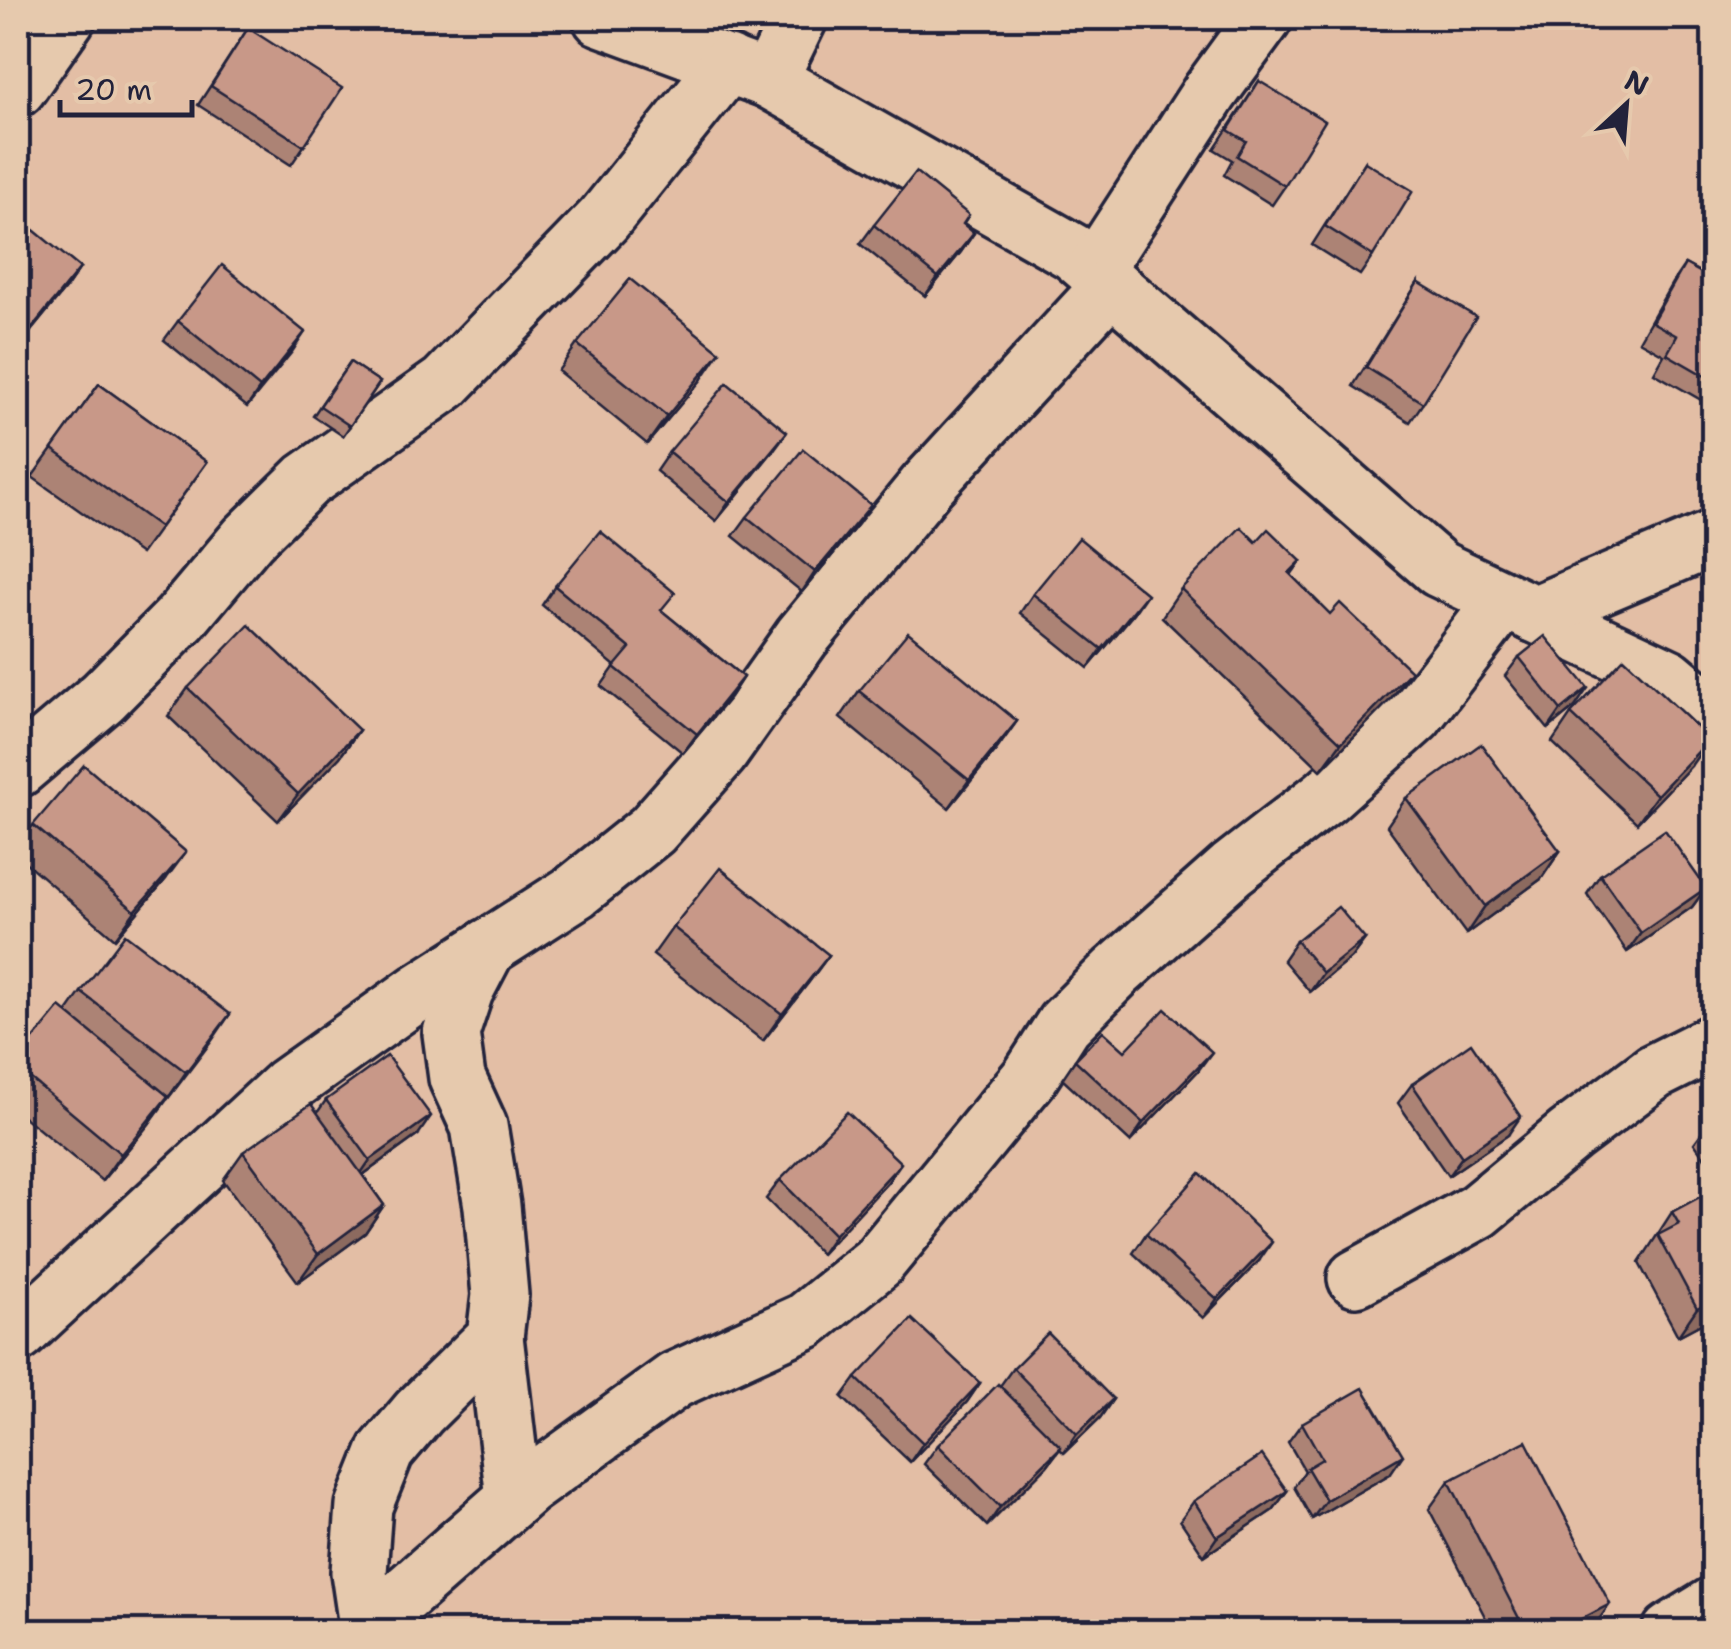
<svg xmlns="http://www.w3.org/2000/svg" width="1731" height="1649" font-family="'Shantell Sans',sans-serif">
	<style>
		.lines { fill: none; stroke-linecap: round; stroke-linejoin: round }
		.minor-casing { stroke: #22223b; stroke-width: 62 }
		.minor { stroke: #e6c9ad; stroke-width: 55 }
		.wall { fill: #ac8375; stroke: #22223b; stroke-width: 2.5 }
		.shaded-wall { fill: #8c6a5f; stroke: #22223b; stroke-width: 2.5 }
		.building { fill: #c89888; stroke: #22223b; stroke-width: 2.5 }
	</style>
	<rect width="100%" height="100%" fill="#e3bea5"/>
	<filter id="ink" filterUnits="userSpaceOnUse"><feTurbulence type="fractalNoise" baseFrequency=".01" numOctaves="2"/><feDisplacementMap in="SourceGraphic" scale="20" xChannelSelector="R" yChannelSelector="G"/><feConvolveMatrix kernelMatrix="1 2 1 2 8 2 1 2 1" color-interpolation-filters="sRGB"/></filter>
	<g filter="url(#ink)">
		<g class="lines">
			<!-- minor casing -->
			<g class="minor-casing">
				<g id="minor">
					<path d="M601,18L769,80L1073,252L1439,569L1669,677L1714,715"/>
					<path d="M769,80L799,18"/>
					<path d="M18,88L67,18"/>
					<path d="M1094,271L1210,92L1264,18"/>
					<path d="M1534,614L1714,538"/>
					<path d="M18,769L103,697L180,619L248,538L307,480L445,383L604,219L728,64"/>
					<path d="M1356,1278L1478,1211L1570,1135L1654,1072L1714,1042"/>
					<path d="M18,1334L287,1086L420,991L576,891L652,830L720,753L802,637L927,485L1111,285"/>
					<path d="M495,1337L514,1498"/>
					<path d="M367,1626L359,1572L364,1506L386,1451L419,1412L495,1337L500,1295L492,1206L479,1126L457,1078L451,1033L465,991L488,947"/>
					<path d="M362,1632L526,1488L675,1380L805,1321L878,1262L1030,1077L1064,1024L1116,972L1232,869L1326,796L1415,716L1504,600"/>
					<path d="M1670,1632L1714,1605"/>
				</g>
			</g>
			<!-- minor -->
			<use href="#minor" class="minor"/>
		</g>
		<!-- wall -->
		<g class="wall">
			<path d="M248,28L304,146L291,165L198,105Z"/>
			<path d="M1259,81L1285,186L1272,205L1224,175L1232,160L1214,149Z"/>
			<path d="M1365,162L1373,256L1360,275L1312,245Z"/>
			<path d="M963,224L974,233L961,252L925,296L860,244L874,225Z"/>
			<path d="M18,230L80,268L67,287L18,347Z"/>
			<path d="M1685,264L1714,280V386L1703,401L1654,373L1664,355L1639,341L1672,283Z"/>
			<path d="M1418,282L1423,403L1410,422L1353,386Z"/>
			<path d="M178,321L305,332L247,407L164,340Z"/>
			<path d="M577,344L701,380L647,444L558,371Z"/>
			<path d="M350,362L380,382L343,436L313,416Z"/>
			<path d="M99,384L207,462L141,554L32,477Z"/>
			<path d="M773,451L716,521L656,471L669,452Z"/>
			<path d="M747,517L858,524L802,592L733,536Z"/>
			<path d="M1256,542L1301,561L1291,575L1391,699L1321,770L1162,617L1181,589Z"/>
			<path d="M555,586L662,611L743,677L730,697L683,753L601,686L615,666L542,605Z"/>
			<path d="M1033,594L1134,613L1088,668L1020,613Z"/>
			<path d="M1519,657L1575,707L1548,729L1505,676Z"/>
			<path d="M188,688L359,730L340,757L278,821L168,716Z"/>
			<path d="M859,691L1017,721L997,749L949,808L840,718Z"/>
			<path d="M1571,714L1691,766L1637,823L1552,742Z"/>
			<path d="M1406,798L1560,851L1541,879L1466,934L1387,826Z"/>
			<path d="M33,825L166,879L115,939L18,856V846Z"/>
			<path d="M1600,875L1706,888L1692,907L1627,952L1587,894Z"/>
			<path d="M673,927L829,955L809,982L763,1041L653,955Z"/>
			<path d="M1365,939L1351,958L1310,992L1283,960L1296,941Z"/>
			<path d="M81,992L230,1014L149,1124L102,1181L18,1112V1058L67,1012Z"/>
			<path d="M1125,1051L1198,1071L1130,1142L1062,1079L1075,1060Z"/>
			<path d="M1412,1084L1508,1135L1448,1176L1398,1103Z"/>
			<path d="M326,1100L418,1135L363,1175L384,1205L365,1233L298,1282L223,1180L243,1152L317,1113Z"/>
			<path d="M1714,1121V1171L1694,1143L1708,1124Z"/>
			<path d="M780,1180L888,1182L821,1254L766,1199Z"/>
			<path d="M1714,1195V1317L1678,1336L1639,1263L1672,1212Z"/>
			<path d="M1146,1234L1259,1261L1203,1318L1133,1253Z"/>
			<path d="M1013,1368L1113,1399L1100,1418L1064,1453L1060,1449L1047,1466L987,1526L924,1464L938,1445L1000,1386Z"/>
			<path d="M856,1378L980,1383L967,1402L910,1462L842,1397Z"/>
			<path d="M1302,1423L1390,1474L1312,1519L1294,1487L1305,1471L1288,1442Z"/>
			<path d="M1449,1481L1590,1632H1493L1429,1509Z"/>
			<path d="M1287,1491L1273,1510L1204,1556L1180,1520L1194,1501Z"/>
		</g>
		<!-- shaded-wall -->
		<g class="shaded-wall">
			<path d="M974,233L961,252L925,296L938,277Z"/>
			<path d="M80,268L67,287L18,347L30,330Z"/>
			<path d="M305,332L292,352L247,407L260,388Z"/>
			<path d="M720,352L701,380L647,444L667,416Z"/>
			<path d="M787,432L773,451L716,521L729,502Z"/>
			<path d="M871,505L858,524L802,592L815,572Z"/>
			<path d="M1147,594L1134,613L1088,668L1102,649Z"/>
			<path d="M1411,671L1391,699L1321,770L1341,743Z"/>
			<path d="M743,677L730,697L683,753L697,734Z"/>
			<path d="M1588,688L1575,707L1548,729L1561,710Z"/>
			<path d="M1017,721L997,749L949,808L969,780Z"/>
			<path d="M359,730L340,757L278,821L298,794Z"/>
			<path d="M1710,739L1691,766L1637,823L1657,795Z"/>
			<path d="M1560,851L1541,879L1466,934L1485,906Z"/>
			<path d="M186,852L166,879L115,939L135,911Z"/>
			<path d="M1706,888L1692,907L1627,952L1641,933Z"/>
			<path d="M1365,939L1351,958L1310,992L1323,973Z"/>
			<path d="M829,955L809,982L763,1041L782,1014Z"/>
			<path d="M230,1014L211,1042L167,1100L186,1072Z"/>
			<path d="M1212,1052L1198,1071L1130,1142L1143,1123Z"/>
			<path d="M168,1096L149,1124L102,1181L121,1154Z"/>
			<path d="M431,1116L418,1135L357,1179L370,1160Z"/>
			<path d="M1521,1116L1508,1135L1448,1176L1462,1157Z"/>
			<path d="M901,1163L888,1182L821,1254L834,1235Z"/>
			<path d="M384,1205L365,1233L298,1282L318,1254Z"/>
			<path d="M1272,1242L1259,1261L1203,1318L1217,1299Z"/>
			<path d="M1714,1299V1317L1678,1336L1697,1308Z"/>
			<path d="M980,1383L967,1402L910,1462L923,1443Z"/>
			<path d="M1113,1399L1100,1418L1064,1453L1077,1434Z"/>
			<path d="M1061,1447L1047,1466L987,1526L1000,1507Z"/>
			<path d="M1403,1455L1390,1474L1312,1519L1326,1500Z"/>
			<path d="M1287,1491L1273,1510L1204,1556L1217,1537Z"/>
			<path d="M1610,1604L1590,1632H1556Z"/>
		</g>
		<!-- building -->
		<g class="building">
			<path d="M248,28L342,88L304,146L211,86Z"/>
			<path d="M1259,81L1325,121L1285,186L1237,156L1246,141L1228,130Z"/>
			<path d="M1365,162L1413,191L1373,256L1325,226Z"/>
			<path d="M916,172L969,215L963,224L974,233L938,277L874,225Z"/>
			<path d="M24,222L80,268L30,330L18,320V230Z"/>
			<path d="M1685,264L1714,280V381L1667,354L1677,336L1652,322Z"/>
			<path d="M222,265L305,332L260,388L178,321Z"/>
			<path d="M630,279L720,352L667,416L577,344Z"/>
			<path d="M1418,282L1476,317L1423,403L1366,367Z"/>
			<path d="M350,362L380,382L350,426L320,406Z"/>
			<path d="M727,383L787,432L729,502L669,452Z"/>
			<path d="M99,384L207,462L160,527L52,449Z"/>
			<path d="M18,433L26,441L18,450Z"/>
			<path d="M803,449L871,505L815,572L747,517Z"/>
			<path d="M1241,527L1256,542L1268,529L1301,561L1289,573L1330,614L1340,603L1411,671L1341,743L1181,589Z"/>
			<path d="M600,531L675,593L661,610L743,677L697,734L614,667L630,648L555,586Z"/>
			<path d="M1079,538L1147,594L1102,649L1033,594Z"/>
			<path d="M249,625L359,730L298,794L188,688Z"/>
			<path d="M908,632L1017,721L969,780L859,691Z"/>
			<path d="M1545,636L1588,688L1561,710L1519,657Z"/>
			<path d="M1624,658L1710,739L1657,795L1571,714Z"/>
			<path d="M1481,744L1560,851L1485,906L1406,798Z"/>
			<path d="M84,765L186,852L135,911L33,825Z"/>
			<path d="M1665,830L1706,888L1641,933L1600,875Z"/>
			<path d="M720,868L829,955L782,1014L673,927Z"/>
			<path d="M1338,907L1365,939L1323,973L1296,941Z"/>
			<path d="M125,934L230,1014L186,1072L81,992Z"/>
			<path d="M60,1007L168,1096L121,1154L18,1068V1058Z"/>
			<path d="M1165,1009L1212,1052L1143,1123L1075,1060L1103,1031L1125,1051Z"/>
			<path d="M1471,1043L1521,1116L1462,1157L1412,1084Z"/>
			<path d="M387,1056L431,1116L370,1160L326,1100Z"/>
			<path d="M311,1104L384,1205L318,1254L243,1152Z"/>
			<path d="M847,1112L901,1163L834,1235L780,1180Z"/>
			<path d="M1714,1121V1133L1708,1124Z"/>
			<path d="M1200,1173L1272,1242L1217,1299L1146,1234Z"/>
			<path d="M1711,1191L1714,1195V1299L1697,1308L1658,1235L1679,1224L1672,1212Z"/>
			<path d="M912,1319L980,1383L923,1443L856,1378Z"/>
			<path d="M1048,1333L1113,1399L1077,1434L1013,1368Z"/>
			<path d="M998,1384L1061,1447L1000,1507L938,1445Z"/>
			<path d="M1363,1388L1403,1455L1326,1500L1307,1468L1322,1459L1302,1423Z"/>
			<path d="M1526,1441L1610,1604L1556,1632H1526L1449,1481Z"/>
			<path d="M1262,1455L1287,1491L1217,1537L1194,1501Z"/>
			<path d="M83,1623L91,1632H73Z"/>
		</g>
	</g>
	<!-- margin -->
	<rect width="1731" height="1649" fill="none" stroke="#e6c9ad" stroke-width="60"/>
	<rect x="30" y="30" width="1671" height="1589" fill="none" stroke="#22223b" stroke-width="4" filter="url(#ink)"/>
	<!-- north arrow -->
	<g transform="translate(1626 105) rotate(26)" stroke="#e6c9ad" stroke-width="8" paint-order="stroke">
	<path d="M0-8L18 38L0 25L-18 38Z" fill="#22223b"/>
	<text y="-15" font-size="28" font-weight="bold" text-anchor="middle" fill="#22223b">N</text>
	</g>
	<!-- scale -->
	<path d="M60 100v15h132v-15" fill="none" stroke="#22223b" stroke-width="5"/>
	<text x="75" y="100" font-size="30" fill="#22223b" stroke="#e6c9ad" stroke-width="8" paint-order="stroke">20 m</text>
</svg>
